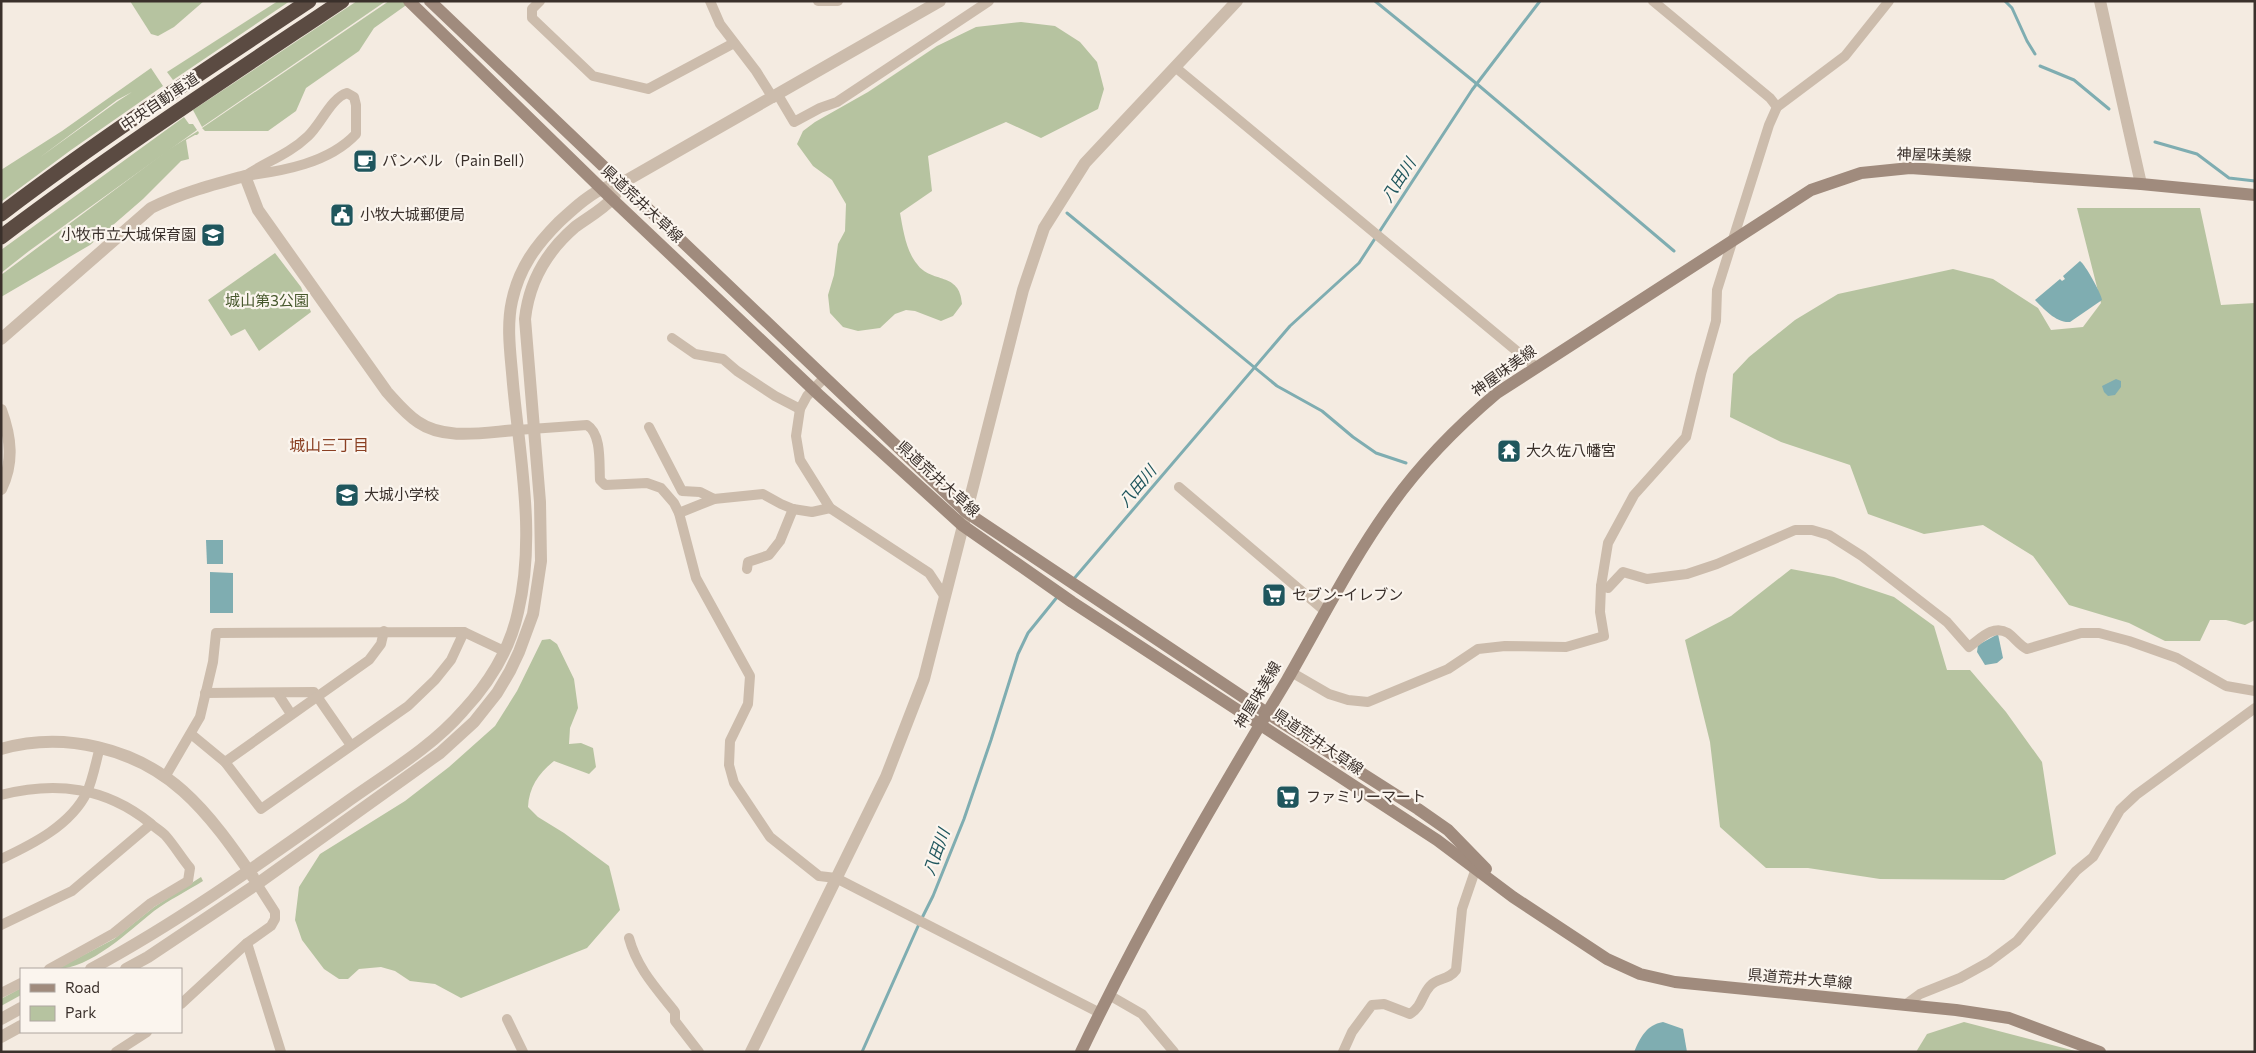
<svg xmlns="http://www.w3.org/2000/svg" width="2256" height="1053" font-family="Commissioner,'Noto Sans JP',sans-serif">
	<style>
		.green { fill: #b6c3a0; fill-rule: evenodd }
		.water { fill: #7fadb1 }
		.lines { fill: none; stroke-linecap: round; stroke-linejoin: round }
		.stream { stroke: #7fadb1; stroke-width: 3 }
		.minor { stroke: #ccbcac; stroke-width: 10 }
		.tertiary { stroke: #ccbcac; stroke-width: 12 }
		.secondary { stroke: #a08b7d; stroke-width: 12 }
		.motorway { stroke: #5b4b42; stroke-width: 15 }
		.labels { text-anchor: middle; stroke-width: 4.5; stroke-linejoin: round; paint-order: stroke }
		.street-label { font-size: 15px; fill: #3a302b; stroke: #fbf5ee }
		.poi-label { font-size: 15px; fill: #3a302b; stroke: #fbf5ee; text-anchor: start }
		.park-label { font-size: 15px; fill: #48592e; stroke: #fbf5ee }
		.water-label { font-size: 16px; font-style: italic; fill: #1f565d; stroke: #fbf5ee }
		.neighbourhood-label { font-size: 16px; fill: #8a4023; stroke: #fbf5ee }
	</style>
	<rect width="100%" height="100%" fill="#f4ebe1"/>
	<!-- green -->
	<g class="green">
		<path d="M130,1H204L174,27L158,36L151,34Z"/>
		<path d="M278,1H290L173,80L167,72Z"/>
		<path d="M357,1H386L202,127L193,110Z"/>
		<path d="M389,1H412L374,28L359,51L306,88L296,111L268,131H205L202,128Z"/>
		<path d="M1021,22L1055,26L1080,42L1097,62L1104,89L1098,109L1041,138L1006,122L928,156L932,191L900,213C903,229 906,251 917,264C931,284 960,271 962,304L953,316L941,321L915,311L906,310L895,314L880,328L858,331L843,327L830,313L828,295L834,275L838,244L845,231L846,204L832,180L813,166L797,144L803,131L815,122L868,92L937,46L976,27Z"/>
		<path d="M151,68L163,86L71,150L1,202V170L62,131ZM132,92L118,101L39,158L117,100Z"/>
		<path d="M184,117L189,124H193L197,130L29,251L1,273V250Z"/>
		<path d="M198,131L199,133L197,135H195L186,140L189,159L181,161L143,199L90,245L1,297V275L168,150Z"/>
		<path d="M2077,208H2200L2221,305L2255,303V620L2245,625L2226,620H2210L2200,641H2165L2129,623L2069,605L2033,556L1983,525L1924,534L1868,514L1850,465L1781,442L1730,417L1733,374L1749,357L1795,320L1838,294L1953,269L1993,279L2038,308L2051,330L2083,327L2101,303Z"/>
		<path d="M275,253L301,287L311,312L259,351L245,329L231,336L208,300Z"/>
		<path d="M1791,569L1834,577L1894,597L1934,626L1947,670H1970L2006,712L2042,762L2056,854L2004,880L1880,879L1808,868H1766L1720,827L1710,742L1685,640L1731,616Z"/>
		<path d="M550,639L557,644L574,679L578,708L570,728L569,744L581,743L593,748L596,767L589,774L554,761C539,773 529,787 528,807L538,817L564,833L609,866L620,910L587,948L461,998L435,984L410,981L395,971L381,967L359,969L348,979H339L324,969L302,940L295,920L299,887L320,854L405,801L449,767L495,726L517,691L542,640Z"/>
		<path d="M201,877L203,881C187,891 169,900 154,911C129,931 90,969 57,969L114,939L154,907Z"/>
		<path d="M21,988V995L1,1006V999Z"/>
		<path d="M1964,1022L2079,1052H1916L1927,1034Z"/>
	</g>
	<!-- water -->
	<g class="water">
		<path d="M2080,261C2085,264 2102,295 2102,300L2070,322C2056,323 2044,309 2035,300L2060,279L2062,281L2065,279L2063,276Z"/>
		<path d="M2116,379L2121,381V387L2115,395L2108,396L2104,392L2102,386Z"/>
		<path d="M206,540H223V564H207Z"/>
		<path d="M210,572L233,573V613H210Z"/>
		<path d="M1998,634L2003,658L1997,663L1985,665L1977,652L1978,645Z"/>
		<path d="M1663,1022L1683,1029L1687,1052H1634C1640,1038 1646,1025 1663,1022Z"/>
	</g>
	<g class="lines">
		<!-- stream -->
		<g class="stream">
			<path d="M1375,1L1477,84L1674,251"/>
			<path d="M2005,1L2012,8L2027,41L2035,54"/>
			<path d="M2040,66L2074,80L2109,109"/>
			<path d="M2155,142L2197,154L2229,178L2255,181"/>
			<path d="M1067,213L1277,386L1322,411L1353,437L1376,453L1406,463"/>
			<path d="M1072,581L1290,326L1359,263L1472,90L1540,1"/>
			<path d="M862,1052L919,924L933,896L964,819L991,740L1018,654L1028,633L1058,596"/>
		</g>
		<!-- minor -->
		<g class="minor">
			<path d="M540,1L532,9V18L593,76L648,89L734,43"/>
			<path d="M710,1L720,24L756,71L773,98"/>
			<path d="M818,1H838"/>
			<path d="M1653,1L1770,98L1777,107"/>
			<path d="M1175,67L1536,367"/>
			<path d="M347,93L354,97L356,105V134C329,163 283,171 245,176C267,161 288,155 308,136C321,124 331,98 347,93Z"/>
			<path d="M778,95L794,122L820,108L837,102L989,1"/>
			<path d="M672,338L695,354L723,359L737,371L775,396L800,409"/>
			<path d="M824,378L807,396L800,409L796,436L800,460L830,508L929,573L945,597"/>
			<path d="M649,427L682,491L700,492L714,499L763,494L781,504L793,509L812,512L830,508"/>
			<path d="M517,430L587,425C602,434 599,464 600,480L605,485L647,483L661,488L674,503L679,513L696,578L750,676L748,704L730,741L729,765L734,783L770,837L819,876L836,878L1100,1013"/>
			<path d="M1179,487L1326,612"/>
			<path d="M679,513L714,499"/>
			<path d="M747,569L748,562L769,555L780,541L793,509"/>
			<path d="M1601,586L1608,588L1623,572L1647,579L1687,574L1717,564L1795,530H1812L1829,535L1862,556L1947,622L1969,647C1980,639 1993,624 2008,633C2015,638 2019,645 2027,649L2081,633H2099L2129,641L2177,658L2226,686L2255,691"/>
			<path d="M1291,672L1329,694L1348,700L1368,702L1448,669L1478,649L1505,646L1566,647L1604,636L1600,612L1601,586L1608,543L1634,495L1686,437L1701,374L1716,321L1717,290L1769,125L1777,107L1845,56L1889,1"/>
			<path d="M205,693L314,692L350,744"/>
			<path d="M278,694L291,714"/>
			<path d="M191,734L225,762L261,809L408,706L435,680L451,660L464,632"/>
			<path d="M225,762L369,660L381,644L384,631"/>
			<path d="M165,777L200,717L213,662L216,633L464,632L504,651"/>
			<path d="M1,795C56,781 105,787 150,823C154,827 160,830 165,835C174,845 181,857 190,868L188,881L151,903L114,933L49,969"/>
			<path d="M1,859C33,844 71,825 87,792C93,779 96,761 100,747"/>
			<path d="M1,925L72,891L151,824"/>
			<path d="M629,938C637,968 656,988 675,1012V1021L699,1052"/>
			<path d="M247,943L281,1052"/>
			<path d="M1,993L21,983"/>
			<path d="M1109,995L1142,1014L1174,1052"/>
			<path d="M181,1004L247,943L271,926L275,919V912L257,884"/>
			<path d="M1905,1005L1920,994L1960,978L1989,962L2017,941L2076,871L2093,857L2120,810L2136,795L2255,708"/>
			<path d="M507,1019L523,1052"/>
			<path d="M116,1052L147,1032"/>
			<path d="M1343,1052L1352,1032L1372,1005L1384,1004L1410,1014C1423,1005 1421,996 1430,986C1438,977 1448,981 1456,970L1462,909L1476,868"/>
		</g>
		<!-- tertiary -->
		<g class="tertiary">
			<path d="M2100,1L2141,184"/>
			<path d="M1,339L151,208C181,193 212,185 245,176L258,210L387,392C397,403 406,414 418,422C445,441 486,432 517,430"/>
			<path d="M1,410C11,437 14,463 1,489"/>
			<path d="M1,749C64,731 135,748 183,791C210,815 233,848 253,877"/>
			<path d="M91,969C180,921 262,862 344,804C384,775 430,749 463,711C489,683 510,649 518,612C536,537 520,459 513,384C511,357 506,328 512,301C519,268 536,245 559,222C573,209 592,191 610,186"/>
			<path d="M126,969L148,957L257,884L440,753L474,722L497,693L510,671L519,652L533,614L541,561L540,502L525,319C529,282 546,252 575,227C587,218 602,210 612,199C616,195 619,188 622,183L940,1"/>
			<path d="M1,1019L21,1008"/>
			<path d="M1,1037L21,1026"/>
			<path d="M751,1052L886,777L924,679L1023,290L1044,228L1085,163L1237,1"/>
		</g>
		<!-- secondary -->
		<g class="secondary">
			<path d="M409,1L612,199L819,395L962,525L1072,602L1437,840L1513,897L1607,959L1640,974L1675,982L1956,1010L2009,1018L2100,1052"/>
			<path d="M430,1L966,512L1267,713L1418,809L1448,830L1486,869"/>
			<path d="M1081,1052C1142,924 1214,801 1287,680C1321,621 1352,559 1392,504C1422,462 1458,426 1497,393L1811,190L1861,173L1910,168L2141,184L2255,195"/>
		</g>
		<!-- motorway -->
		<g class="motorway">
			<path d="M1,214C101,138 205,70 309,1"/>
			<path d="M1,237C111,154 227,78 342,1"/>
		</g>
	</g>
	<!-- icons -->
	<defs>
		<g id="cafe-square" transform="scale(1.25)"><rect x="-9" y="-9" width="18" height="18" rx="4" fill="#1f565d" stroke="#fbf5ee"/><path d="M-5.5-4.5H6V0H3Q3 3.5 0 3.5H-2.5Q-5.5 3.5-5.5 0ZM3-3.2v2h1.7v-2ZM-6 4.5H4V6H-6Z" fill="#fff"/></g>
		<g id="civic-square" transform="scale(1.25)"><rect x="-9" y="-9" width="18" height="18" rx="4" fill="#1f565d" stroke="#fbf5ee"/><path d="M-.6-6.5H3V-4.5H.6V-3L4-1V1h2V6H-6V1h2V-1L-.6-3ZM-1.2 2.5V6h2.4V2.5Z" fill="#fff"/></g>
		<g id="school-square" transform="scale(1.25)"><rect x="-9" y="-9" width="18" height="18" rx="4" fill="#1f565d" stroke="#fbf5ee"/><path d="M0-5L7-2L0 1L-7-2ZM-4 1L0 2.5L4 1V4Q0 6-4 4Z" fill="#fff"/></g>
		<g id="temple-square" transform="scale(1.25)"><rect x="-9" y="-9" width="18" height="18" rx="4" fill="#1f565d" stroke="#fbf5ee"/><path d="M0-6L5-2H3V0L6.5 2.5H4V6H1.5V3h-3V6H-4V2.5H-6.5L-3 0V-2H-5Z" fill="#fff"/></g>
		<g id="supermarket-square" transform="scale(1.25)"><rect x="-9" y="-9" width="18" height="18" rx="4" fill="#1f565d" stroke="#fbf5ee"/><path d="M-6-5.5h2.5l.6 2H6L4.5 2H-2.5L-4.4-4H-6ZM-1.5 3.2a1.3 1.3 0 1 0 .1 0ZM3 3.2a1.3 1.3 0 1 0 .1 0Z" fill="#fff"/></g>
	</defs>
	<g fill-rule="evenodd">
		<use href="#cafe-square" x="365" y="161"/>
		<use href="#civic-square" x="342" y="215"/>
		<use href="#school-square" x="213" y="235"/>
		<use href="#temple-square" x="1509" y="451"/>
		<use href="#school-square" x="347" y="495"/>
		<use href="#supermarket-square" x="1274" y="595"/>
		<use href="#supermarket-square" x="1288" y="797"/>
	</g>
	<g class="labels">
		<!-- street labels -->
		<g class="street-label">
			<text transform="translate(160 102) rotate(-34)" y="5">中央自動車道</text>
			<text transform="translate(1934 155) rotate(1)" y="5">神屋味美線</text>
			<text transform="translate(642 204) rotate(43)" y="5">県道荒井大草線</text>
			<text transform="translate(1504 371) rotate(-36)" y="5">神屋味美線</text>
			<text transform="translate(938 479) rotate(42)" y="5">県道荒井大草線</text>
			<text transform="translate(1258 695) rotate(-59)" y="5">神屋味美線</text>
			<text transform="translate(1318 742) rotate(34)" y="5">県道荒井大草線</text>
			<text transform="translate(1800 979) rotate(5)" y="5">県道荒井大草線</text>
		</g>
		<!-- poi labels -->
		<g class="poi-label">
			<text x="382" y="166">パンベル （Pain Bell）</text>
			<text x="360" y="220">小牧大城郵便局</text>
			<text x="196" y="240" text-anchor="end">小牧市立大城保育園</text>
			<text x="1526" y="456">大久佐八幡宮</text>
			<text x="364" y="500">大城小学校</text>
			<text x="1292" y="600">セブン-イレブン</text>
			<text x="1306" y="802">ファミリーマート</text>
		</g>
		<!-- park labels -->
		<g class="park-label">
			<text x="267" y="306">城山第3公園</text>
		</g>
		<!-- water labels -->
		<g class="water-label">
			<text transform="translate(1398 180) rotate(-57)" y="6">八田川</text>
			<text transform="translate(1137 486) rotate(-50)" y="6">八田川</text>
			<text transform="translate(936 852) rotate(-70)" y="6">八田川</text>
		</g>
		<!-- neighbourhood labels -->
		<g class="neighbourhood-label">
			<text x="329" y="451">城山三丁目</text>
		</g>
	</g>
	<!-- border -->
	<rect width="2256" height="1053" fill="none" stroke="#3a302b" stroke-width="5"/>
	<!-- legend -->
	<rect x="20" y="968" width="162" height="65" fill="#fbf5ee" stroke="#aea6a0"/>
	<rect x="30" y="984" width="25" height="8" fill="#a08b7d" stroke="#aea6a0"/>
	<text x="65" y="993" font-size="15" fill="#3a302b">Road</text>
	<rect x="30" y="1006" width="25" height="15" fill="#b6c3a0" stroke="#aea6a0"/>
	<text x="65" y="1018" font-size="15" fill="#3a302b">Park</text>
</svg>
